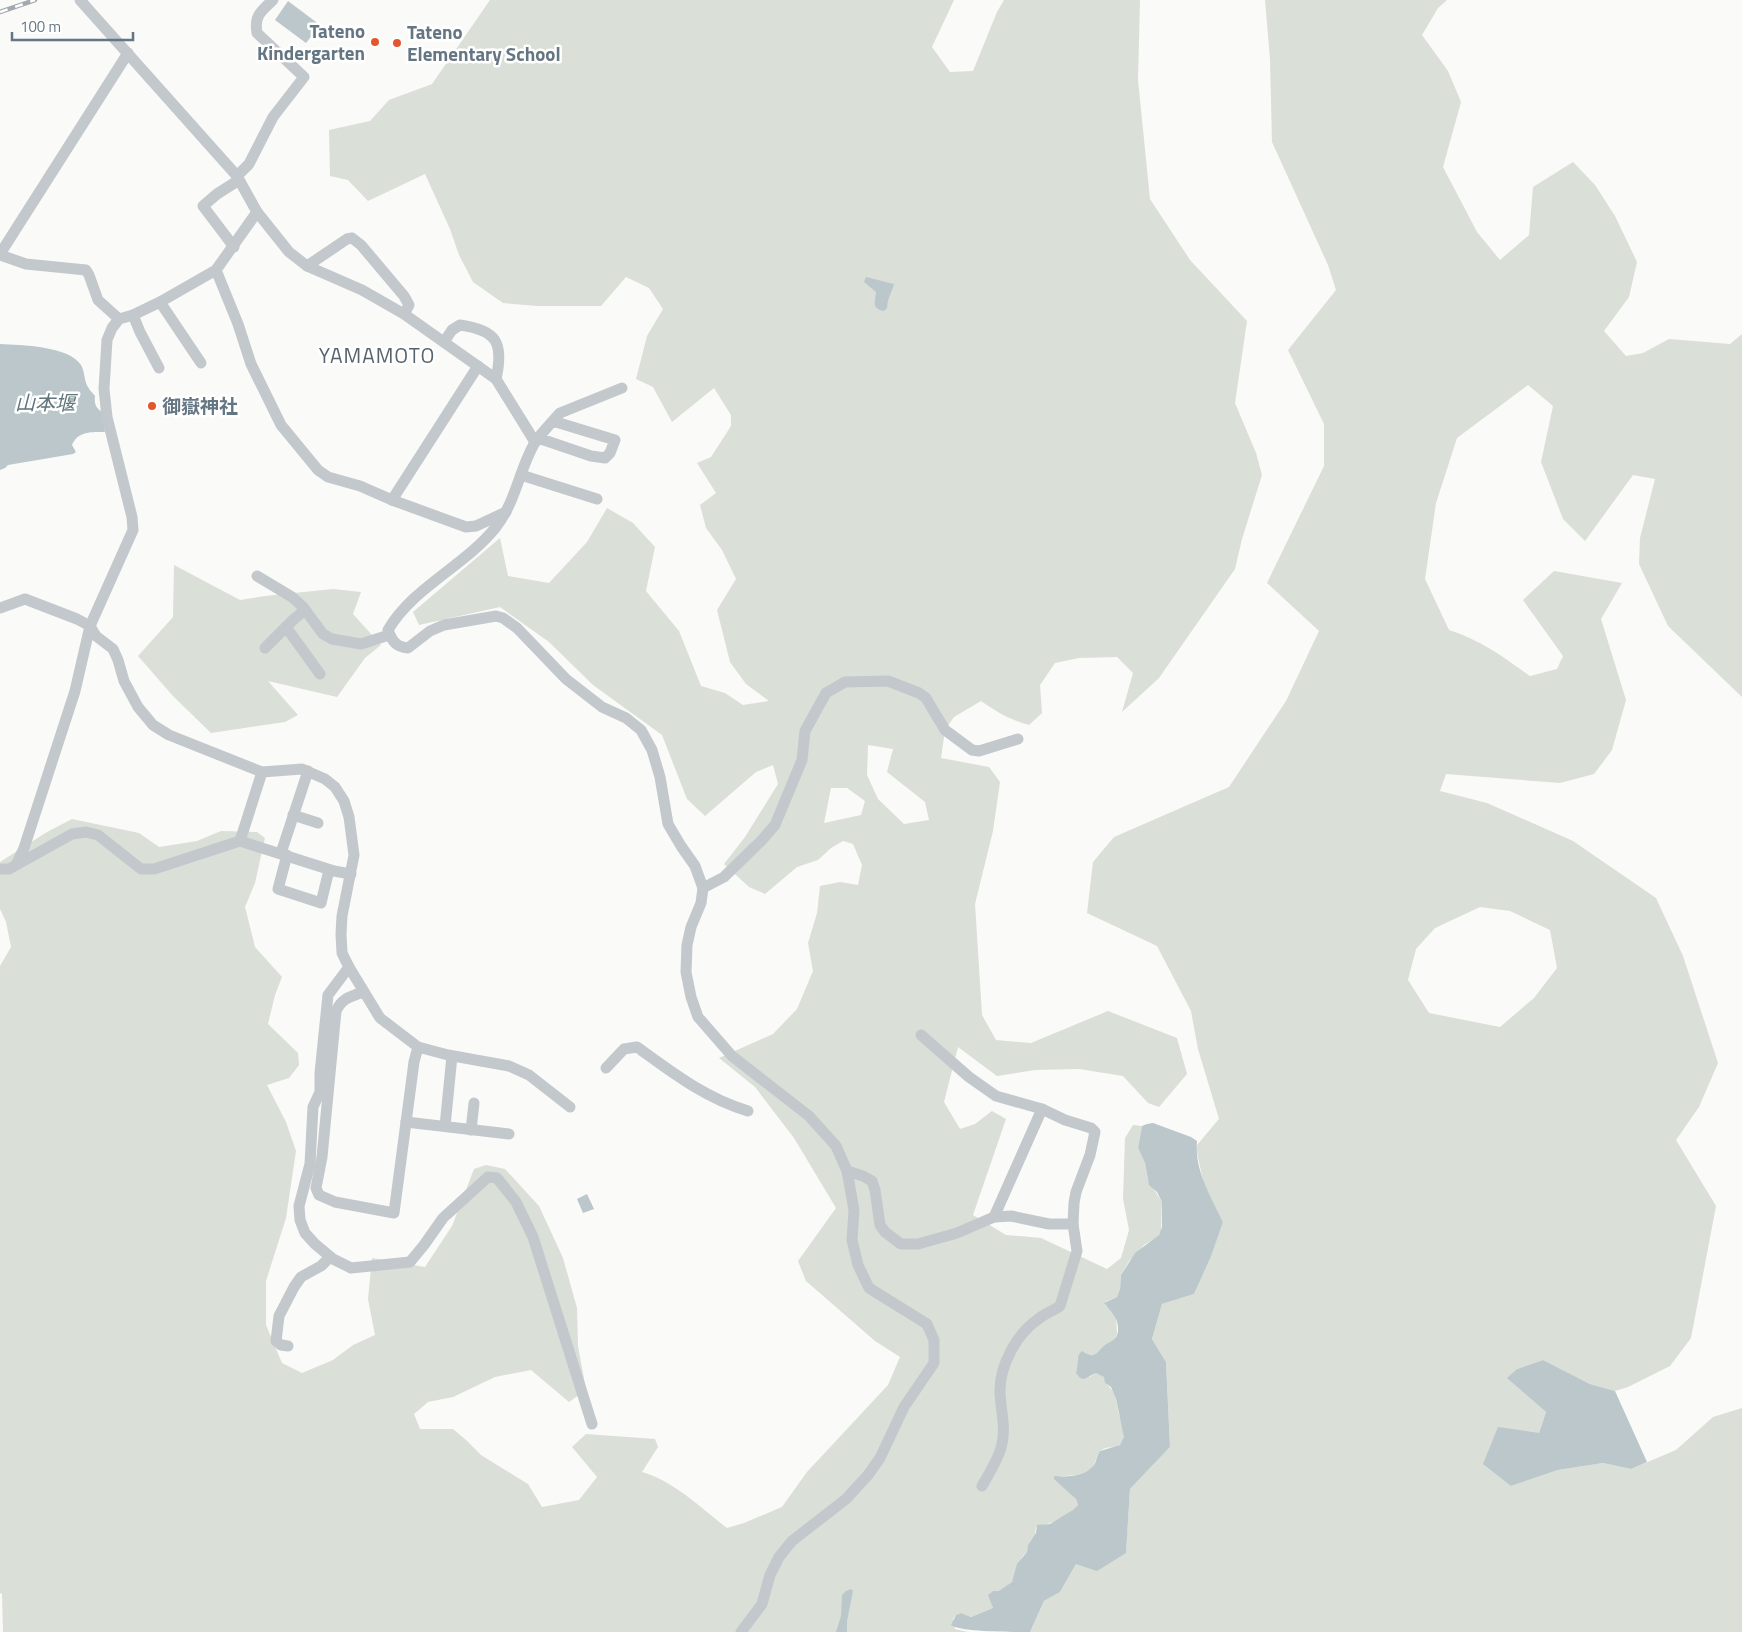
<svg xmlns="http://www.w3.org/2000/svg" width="1742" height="1632" font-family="'Titillium Web','Noto Sans JP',sans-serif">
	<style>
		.green { fill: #dadfd7; fill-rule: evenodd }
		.water { fill: #bbc7cb }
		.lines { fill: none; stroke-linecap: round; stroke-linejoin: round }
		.minor { stroke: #c3c8cc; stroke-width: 11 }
		.rail-casing { stroke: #a2aab0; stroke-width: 4.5 }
		.rail { stroke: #fff; stroke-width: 2.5; stroke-dasharray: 8; stroke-linecap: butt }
		.poi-dot { fill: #e4572e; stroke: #fff; stroke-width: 2 }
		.labels { text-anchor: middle; stroke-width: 5; stroke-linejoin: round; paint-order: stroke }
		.poi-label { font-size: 19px; font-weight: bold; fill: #657683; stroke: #fff; text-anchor: start }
		.water-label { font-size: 20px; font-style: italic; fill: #60757c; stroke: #fff }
		.quarter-label { font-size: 21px; letter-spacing: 1px; fill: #57646e; stroke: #fff }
	</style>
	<rect width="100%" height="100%" fill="#fafaf8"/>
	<!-- green -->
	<g class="green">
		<path d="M490,0H954L932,47L950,72L973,71L997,12L1004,0H1140L1138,80L1150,199L1190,260L1247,321L1235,403L1256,453L1262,475L1242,539L1235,569L1159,678L1122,712L1133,673L1117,657L1079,658L1055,663L1040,685L1042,713L1029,725C1010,720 997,712 981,701L954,717L945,730L941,758L989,767L1000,782L993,831L975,904L982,1015L996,1040L1031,1043L1108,1011L1177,1038L1187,1074L1159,1107L1148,1103L1123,1076L1079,1069L1035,1070L997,1076L958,1047L944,1102L960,1129L975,1124L992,1111L1006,1119L973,1215L1006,1235L1041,1238L1107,1269L1121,1258L1129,1230L1123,1199L1125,1138L1133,1125L1142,1126L1138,1148L1145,1163L1148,1180L1162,1202L1161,1232L1157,1237L1144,1245L1129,1261L1121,1275L1120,1289L1117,1297L1105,1302V1305L1111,1310L1116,1316L1117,1334L1113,1342L1105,1346L1095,1355H1088L1077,1359L1078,1368L1090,1377L1096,1373L1102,1374L1105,1379V1383C1115,1390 1116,1399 1118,1410C1119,1419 1127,1431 1123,1440C1120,1449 1110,1446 1103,1449C1097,1452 1097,1457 1095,1462C1089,1478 1067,1475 1054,1477L1076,1499L1078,1505C1069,1517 1051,1524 1036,1527L1035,1535L1028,1545L1027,1552L1022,1557L1012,1582L999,1592L993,1591L989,1595L993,1608L971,1617L961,1613L956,1615L953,1619L955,1629L968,1632H3L2,1594L0,1593V966L11,947L6,922L0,909V862L47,832L72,819L139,833L159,847L197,841L221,831L257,832L265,838L255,883L245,907L255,947L282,977L275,995L268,1024L298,1053L299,1065L289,1078L267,1085L286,1122L296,1151L286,1218L266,1281V1325L282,1363L302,1373L333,1360L353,1345L375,1335L368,1299L372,1258L425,1267L452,1226L474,1169L486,1165L505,1169L539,1206L563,1258L577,1308L578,1346L586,1390L569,1402L531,1370L495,1377L453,1397L428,1402L414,1414L420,1429H453L466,1440L481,1455L528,1484L542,1507L579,1500L597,1477L572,1447L586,1434L655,1439L658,1447L642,1472C674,1481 701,1508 727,1528L744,1523L782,1507L807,1472L888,1385L900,1357L875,1341L806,1281L798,1261L836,1208L794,1138L755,1087L719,1058L773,1034L797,1009L813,971L808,943L817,913L820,886L840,882L858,885L862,865L853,844L843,841L831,848L818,860L797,867L765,894L749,887L724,864L745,837L778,784L773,765L756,772L705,816L687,799L662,735L593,685L549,642L500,607L419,625L413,612L500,538L508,576L549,583L587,542L607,508L633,523L655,547L646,591L679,631L701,686L725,693L743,705L769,701L746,684L730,662L717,610L736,579L722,550L706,528L700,505L716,493L697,463L711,457L731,426V415L714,388L672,422L653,387L636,379L647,336L663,309L649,288L626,277L601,306H537L503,303L473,282L459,255L450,229L425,174L368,201L348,180L330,176L329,130L370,121L389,100L432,84ZM868,745L893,749L887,772L925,802L929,820L904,824L878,799L867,775ZM831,788H847L865,801L861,815L824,823Z"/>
		<path d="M1265,0H1447L1438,8L1422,35L1448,71L1461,102L1443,167L1477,232L1500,260L1529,235L1533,187L1573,162L1595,185L1615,216L1637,262L1629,297L1604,331L1626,356L1643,353L1669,339L1730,344L1742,334V697L1668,626L1639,564L1640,538L1655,479L1633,475L1585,541L1563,519L1541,462L1553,406L1528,385L1457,438L1436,503L1425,579L1449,630C1482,641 1502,656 1530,676L1557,669L1563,656L1523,600L1554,571L1622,583L1601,619L1626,700L1612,750L1594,774L1560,783L1446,774L1440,791L1487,803L1573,841L1656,898L1683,956L1718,1063L1699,1107L1676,1140L1716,1206L1691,1338L1670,1366L1628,1387L1615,1391L1590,1384L1543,1360L1517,1369L1508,1378L1546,1412L1539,1433L1511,1486L1558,1470L1603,1463L1631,1469L1676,1450L1713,1417L1742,1408V1632H1030L1044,1601L1060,1592L1076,1564L1126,1552L1130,1489L1170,1447L1166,1362L1152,1339L1162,1304L1194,1294L1223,1222L1204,1185L1196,1148L1197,1145L1219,1119L1198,1049L1191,1011L1157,946L1087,913L1093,862L1114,837L1229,787L1286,701L1319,631L1267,583L1324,466V424L1288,350L1336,290L1328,265L1272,142L1270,59ZM1480,907L1510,911L1550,930L1557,968L1534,998L1500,1027L1429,1013L1408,980L1416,949L1435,928Z"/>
		<path d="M174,565L240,600L265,596L333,589L361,592L353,614L381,645L365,658L337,697L268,681L298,715L285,722L211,733L173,696L138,656L173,617Z"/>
	</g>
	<!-- water -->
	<g class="water">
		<path d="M288,1L320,25L306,43L275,20Z"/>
		<path d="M866,277L894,284C891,295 888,296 887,308L884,311C870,308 876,301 876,292L864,282Z"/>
		<path d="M0,344C21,345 69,346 81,365C85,372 84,381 88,387C90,391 93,393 95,396C94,404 96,408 102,412L105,432C91,432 78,431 72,445L76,452L73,454L8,465L5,468L0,470Z"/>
		<path d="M1153,1123L1191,1137L1197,1141C1194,1170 1211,1197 1223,1222L1211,1256L1194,1294L1162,1304L1152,1339L1166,1362L1170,1447L1130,1489L1126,1553L1097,1571L1076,1564L1060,1592L1044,1601L1030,1632C1013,1632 960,1632 951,1625L956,1615L961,1613L971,1617L993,1608L988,1595L993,1591H999L1012,1582L1017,1564L1027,1552L1028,1545L1036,1533L1037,1525L1050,1524L1073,1510L1078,1505L1076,1499L1054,1479V1476C1067,1477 1084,1477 1093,1466C1097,1462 1096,1456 1100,1451L1120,1445L1124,1437L1116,1399L1111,1387L1105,1383L1104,1377L1096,1373L1084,1379L1080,1378L1076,1373C1079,1365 1075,1357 1082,1351C1095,1360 1096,1353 1105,1345C1111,1341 1117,1340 1118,1331C1119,1318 1111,1312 1104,1303L1117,1297L1120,1289L1121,1275L1135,1253L1159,1235L1162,1227V1202L1157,1192L1149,1185L1145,1163L1138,1148L1142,1126L1147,1124Z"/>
		<path d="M587,1194L594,1209L583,1213L577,1199Z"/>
		<path d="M1543,1360L1590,1384L1615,1391L1647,1462L1631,1469L1603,1463L1558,1470L1511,1486L1483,1464L1498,1427L1539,1433L1546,1412L1507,1378L1517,1369Z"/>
		<path d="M851,1589L853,1591L847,1621V1632H836L841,1616L842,1595L846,1591Z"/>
	</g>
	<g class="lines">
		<!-- minor -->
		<g class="minor">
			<path d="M80,0L237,176L257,212L289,252L307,266L362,290L404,314L496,379L535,442"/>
			<path d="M237,176L249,164L273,117L304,77L257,33C254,16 261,11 273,0"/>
			<path d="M234,247L203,206L217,194L239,180"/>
			<path d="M0,254L128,53"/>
			<path d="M0,255L26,264L86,270L89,275L98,300L119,319"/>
			<path d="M307,266L347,239L352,238L361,245L404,296L409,305L404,314"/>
			<path d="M216,270L238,324L251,364L281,425L318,470L328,477L360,486L392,500L466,527L476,526L506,512"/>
			<path d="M160,302L201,363"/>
			<path d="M133,315L140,332L159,368"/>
			<path d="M444,342L452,330L460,325C497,330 504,343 496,379"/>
			<path d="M551,423L560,413L622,388"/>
			<path d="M538,438L591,456L605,458L610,453L615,440L556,422L551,423C545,430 538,437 534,444C518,473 517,499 496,527C465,566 413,587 388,630C392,641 396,647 408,648L430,631L444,625L496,616L503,618L517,628L566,679L602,707L626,718L641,730L652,750L660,777L668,824L681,846L695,866L703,888L701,903L691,927L687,945L686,972L691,997L698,1017L732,1056L809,1116L836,1146L847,1171L854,1210L852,1240L858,1265L869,1288L927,1324L934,1340V1363L904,1407L880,1458L868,1475L846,1499L792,1541L779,1557L770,1575L762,1604L741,1632"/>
			<path d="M521,475L597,499"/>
			<path d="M392,500L478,366"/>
			<path d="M257,576L292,597L303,607L323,634L332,639L361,644L389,635"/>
			<path d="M0,608L25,599L77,619L90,626L96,636L113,649L118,660L124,681L138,707L153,725L169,735L262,772L302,769L325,779L335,787L344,801L349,817L354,855L342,916L341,934L342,953L349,967L380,1018L418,1047L448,1055L509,1066L529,1075L570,1107"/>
			<path d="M286,627L320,674"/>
			<path d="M265,648L294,619L305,610"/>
			<path d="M293,815L318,823"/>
			<path d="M240,841L262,772"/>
			<path d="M281,853L308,771"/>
			<path d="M287,855L278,889L321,903L329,870"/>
			<path d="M17,863L24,848L75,691L90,626L133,530L132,517L107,417L104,389L107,340L112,328L119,319L133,315L160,302L216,270L257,212"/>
			<path d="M0,869H9L72,834L86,832L98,835L141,869H154L240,841L334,871L351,874"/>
			<path d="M703,888L724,877L762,840L775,825L802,760L805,731L826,693L845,682L888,681L919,693L926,698L945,730L972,750L979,751L1018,739"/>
			<path d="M349,967L328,995L320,1073V1092L313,1107L310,1164L299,1206L300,1220L305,1233L315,1244L333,1259L351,1268L410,1262L424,1245L443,1218L488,1177L497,1178L516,1202L533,1237L592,1424"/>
			<path d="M363,992C350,997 342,998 336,1011L322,1157L316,1188L319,1195L335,1202L394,1213L414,1062L418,1047"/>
			<path d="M921,1035L969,1077L996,1096L1042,1109L1065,1120L1091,1128L1095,1132L1090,1155L1076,1192L1074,1203L1073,1224L1077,1251L1060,1306C1053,1311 1044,1314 1037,1320C1017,1334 1000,1365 1000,1390C1000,1409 1007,1428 1001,1448C997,1461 989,1474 982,1486"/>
			<path d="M606,1068L624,1049L637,1047C673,1073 705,1098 748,1111"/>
			<path d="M406,1122L509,1134"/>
			<path d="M445,1126L452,1056"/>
			<path d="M471,1130L474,1103"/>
			<path d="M847,1171L863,1176L872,1181L875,1190L880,1225L885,1232L901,1244H918L957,1233L994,1217L1011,1216L1049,1224H1073"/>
			<path d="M994,1217L1042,1109"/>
			<path d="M288,1346L281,1345L276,1341L279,1316L294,1287L301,1277L321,1266L330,1257"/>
		</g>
		<!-- rail casing -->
		<g class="rail-casing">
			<path id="rail" d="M0,12L35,0"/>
		</g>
		<!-- rail -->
		<use href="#rail" class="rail"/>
	</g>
	<!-- markers -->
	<g class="poi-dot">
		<circle cx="375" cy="42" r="5"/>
		<circle cx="397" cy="43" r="5"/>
		<circle cx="152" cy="406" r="5"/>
	</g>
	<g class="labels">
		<!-- poi labels -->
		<g class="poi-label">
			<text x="365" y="38" text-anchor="end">Tateno<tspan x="365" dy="22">Kindergarten</tspan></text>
			<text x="407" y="39">Tateno<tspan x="407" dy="22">Elementary School</tspan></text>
			<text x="162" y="413">御嶽神社</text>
		</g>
		<!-- water labels -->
		<g class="water-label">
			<text x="45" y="410">山本堰</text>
		</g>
		<!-- quarter labels -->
		<g class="quarter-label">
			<text x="377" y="363">YAMAMOTO</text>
		</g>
	</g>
	<!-- scale -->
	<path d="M12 32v8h121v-8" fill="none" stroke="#657683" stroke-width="2.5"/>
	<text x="20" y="32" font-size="15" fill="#657683" stroke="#ffffff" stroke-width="4" paint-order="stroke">100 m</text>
</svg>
